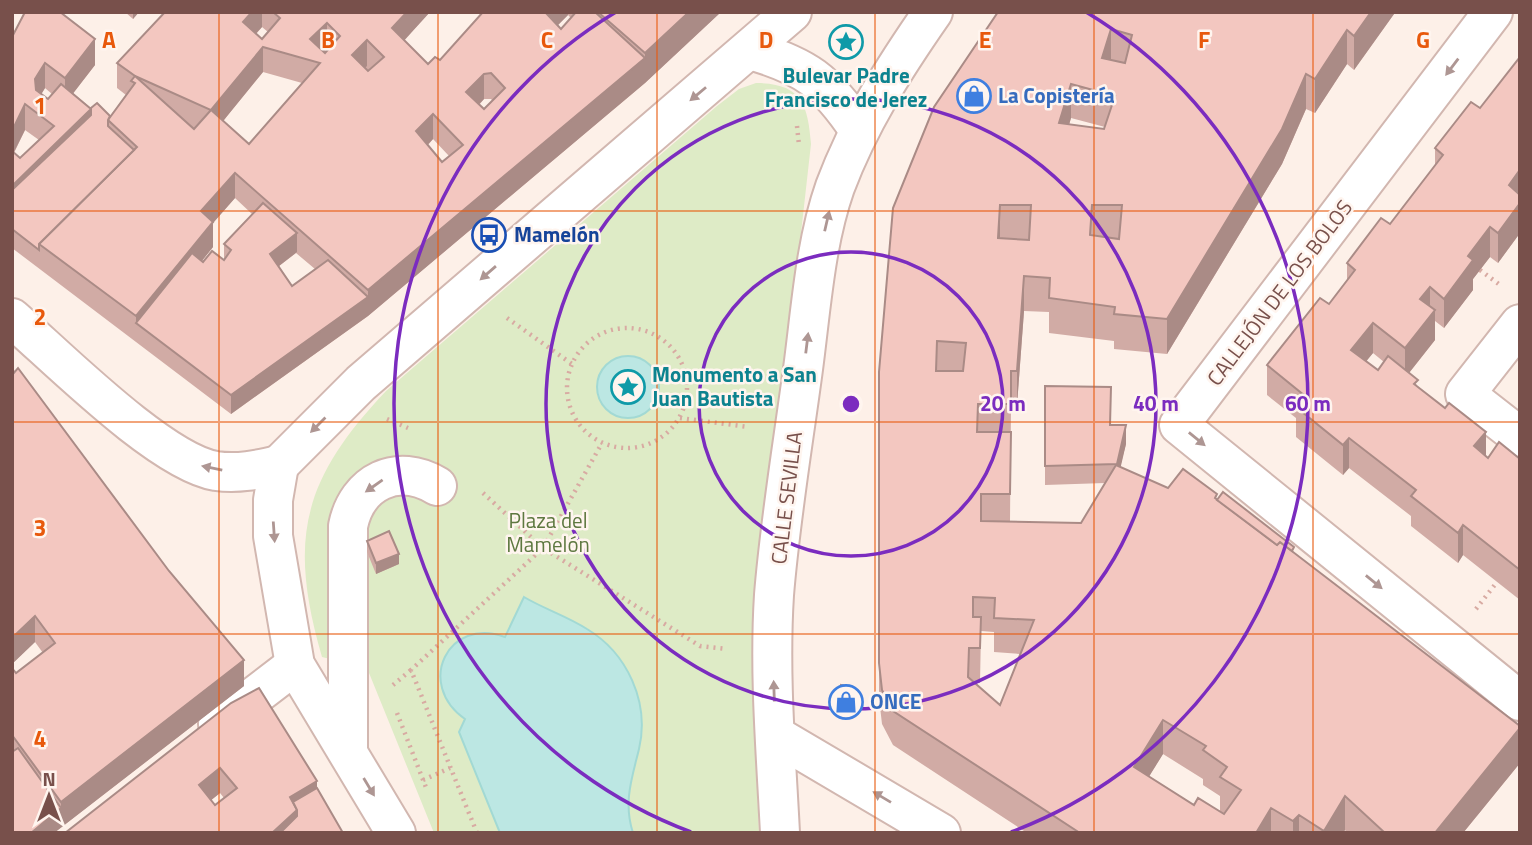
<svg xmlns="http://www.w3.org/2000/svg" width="1532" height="845" font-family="'Titillium Web',sans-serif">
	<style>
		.green { fill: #deebc6 }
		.water { fill: #bce7e3; stroke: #a2d9d4; stroke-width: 2 }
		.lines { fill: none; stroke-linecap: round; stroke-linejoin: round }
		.minor-casing { stroke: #d2b7b0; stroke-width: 42 }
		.path { stroke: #d8aaa2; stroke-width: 4.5; stroke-dasharray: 2 5; stroke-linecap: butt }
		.minor { stroke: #fff; stroke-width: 38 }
		.wall { fill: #d1aba5; fill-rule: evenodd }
		.shaded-wall { fill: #aa8b86 }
		.building { fill: #f3c7c0; stroke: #aa8b86; stroke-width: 2; fill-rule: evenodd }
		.oneway { fill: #ae9693 }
		.grid { fill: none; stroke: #e8590c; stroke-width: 2; stroke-opacity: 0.55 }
		.ring { fill: none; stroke: #7b2cbf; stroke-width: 3.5 }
		.labels { text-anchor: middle; stroke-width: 5; stroke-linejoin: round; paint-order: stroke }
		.culture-label { font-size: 21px; font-weight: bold; fill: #0d838f; stroke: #fff5ef }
		.shop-label { font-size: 21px; font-weight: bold; fill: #366cbe; stroke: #fff5ef; text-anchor: start }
		.transit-label { font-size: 21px; font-weight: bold; fill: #164399; stroke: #fff5ef; text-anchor: start }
		.street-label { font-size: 21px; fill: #78504b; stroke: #fff5ef }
		.park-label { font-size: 21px; fill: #5e7840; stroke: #fff5ef }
		.grid-label { font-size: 23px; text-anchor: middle; font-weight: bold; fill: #e8590c; stroke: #fff5ef; stroke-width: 5; stroke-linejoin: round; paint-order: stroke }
		.centre { fill: #7b2cbf; stroke: #fff5ef; stroke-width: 3.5 }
		.ring-label { font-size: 21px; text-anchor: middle; font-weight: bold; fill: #7b2cbf; stroke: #fff5ef; stroke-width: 5; stroke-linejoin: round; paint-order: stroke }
	</style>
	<rect width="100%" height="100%" fill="#fdf0e8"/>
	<!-- green -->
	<path class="green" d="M756,83C802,83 808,105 811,144L754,651L753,695L759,833H434L367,668L322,657C288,539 302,480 386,391L717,106L739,89Z"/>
	<!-- water -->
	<g class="water">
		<circle cx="628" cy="387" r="31"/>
		<path d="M524,597C544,609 567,616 587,629C627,653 650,702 639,749C632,778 623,802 633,833H500L459,732L465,719C415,684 448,616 505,637Z"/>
	</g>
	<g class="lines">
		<!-- minor casing -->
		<g class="minor-casing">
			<g id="minor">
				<path d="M1493,12L1179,425L1520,701"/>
				<path d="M750,50C806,66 826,81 859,130"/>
				<path d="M12,318C58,358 161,462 216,471C238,474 257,470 279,465"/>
				<path d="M1520,324L1465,394L1520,437"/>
				<path d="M279,465L361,383L792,12"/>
				<path d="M279,465L273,500V536L295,665L396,833"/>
				<path d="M218,724L295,665"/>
				<path d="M775,735L941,833"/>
				<path d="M348,752V526C357,482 397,462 437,486"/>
				<path d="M780,833C776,754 769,674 774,595C780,520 793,444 803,369C811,309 815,244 835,187C859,123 894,68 933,12"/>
			</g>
		</g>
		<!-- path -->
		<g class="path">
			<path d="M797,126L799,145"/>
			<path d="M1480,270L1500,285"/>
			<path d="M507,318L572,364"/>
			<circle cx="627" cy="388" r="60"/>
			<path d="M680,418L749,427"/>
			<path d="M387,419L408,428"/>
			<path d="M483,493L543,548L700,646L726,649"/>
			<path d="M1476,609L1497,582"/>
			<path d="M393,685L411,670"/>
			<path d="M397,713L427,790"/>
			<path d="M423,780L450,768"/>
			<path d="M477,833L411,670L543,548L602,443"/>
		</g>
		<!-- minor -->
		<use href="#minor" class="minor"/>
	</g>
	<!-- wall -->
	<g class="wall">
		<path d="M125,12H139L133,19Z"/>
		<path d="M165,12H430L404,40L428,64L440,60L483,12H721L645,83L368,316L231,414L12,248V37L95,65L73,93L91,108L110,116L126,95L117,88V63ZM568,15L571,18L561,29L558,25ZM262,27L268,32L262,39L256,34ZM263,72L302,83L249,144L223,121ZM45,88L52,94L48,99L41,94ZM484,99H491L493,101L484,109L479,105ZM25,130L39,140L20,158L14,153ZM433,139L449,156L442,162L428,145ZM235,198L252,214L224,244V260L203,262L202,261L213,247V223ZM296,253L315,269L292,286L279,266Z"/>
		<path d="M998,12H1394V14L1354,70L1347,64L1315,113L1306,109L1282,164L1167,354L1114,349V341L1049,333V312L1024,311L1017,405H1011L1010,522L1081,523L1105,483L1045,485V386L1110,425L1126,444L1120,467L1168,488L1217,499L1294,553L1520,763L1463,833H1347L1345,830L1343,833H1027L893,745L882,724L879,698V372ZM1071,118L1105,127L1104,129L1069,125ZM981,631L994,632V652L1021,654L1000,705L975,683H980ZM1163,754L1203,779V785L1220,796V811L1194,805L1149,776Z"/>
		<path d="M1520,57V233L1498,263L1490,257L1473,279V290L1444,328L1435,321V340L1409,373L1418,387L1488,458L1520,459V600L1463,555L1458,563L1411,526V516L1349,468L1343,475L1296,437V418L1267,395V365L1329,304L1347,280V263L1390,224L1435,165V148L1480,108ZM1373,353L1384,362L1378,370L1366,361Z"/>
		<path d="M12,367L244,686L54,833H12V668L16,673L43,653L35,642L12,664Z"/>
		<path d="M367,541L399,564L376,574L367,552Z"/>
		<path d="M840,697H853L851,709L840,707Z"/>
		<path d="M231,703L317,781V788L65,833ZM220,793L224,798L215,805L211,800Z"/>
	</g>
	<!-- shaded-wall -->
	<g class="shaded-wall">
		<path d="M133,12H139L133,19Z"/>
		<path d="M252,12H262V27L243,48V22Z"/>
		<path d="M407,12H430L392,54V28Z"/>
		<path d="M545,12H568V15L545,38Z"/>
		<path d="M689,12H721L645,83V53Z"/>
		<path d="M1371,12H1394V14L1354,70V36Z"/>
		<path d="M327,23V49L314,61L310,39Z"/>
		<path d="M1111,29V63L1102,58Z"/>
		<path d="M1347,30V64L1315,113V79Z"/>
		<path d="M95,39V65L65,104V78Z"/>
		<path d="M367,40V66L352,81V55Z"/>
		<path d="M263,47V72L211,136V110Z"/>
		<path d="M645,58V83L368,316V290Z"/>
		<path d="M45,63V88L35,105V79Z"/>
		<path d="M484,74V99L466,118V92Z"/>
		<path d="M1306,74V109L1282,164L1167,354V319Z"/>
		<path d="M1071,84V118L1059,158V123Z"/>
		<path d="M25,104V130L12,156V131Z"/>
		<path d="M91,109V134L12,211V186Z"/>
		<path d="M433,114V139L416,157V131Z"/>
		<path d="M1519,171V201L1509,185Z"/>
		<path d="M235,173V198L213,223V247L146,330L136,323V316L201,211Z"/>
		<path d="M1520,203V233L1498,263V233Z"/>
		<path d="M1000,205V239L998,238Z"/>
		<path d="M1490,227V257L1473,279V290L1444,328V299L1468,256Z"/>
		<path d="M297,233V252L270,273V254Z"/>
		<path d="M1024,276V311L1017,405V371Z"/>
		<path d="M1430,287V317L1420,299Z"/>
		<path d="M368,297V316L231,414V395Z"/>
		<path d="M1435,310V340L1405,378V348Z"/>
		<path d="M1373,323V353L1351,380V350Z"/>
		<path d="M1126,425V444L1117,483V464Z"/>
		<path d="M1486,432V462L1474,446Z"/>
		<path d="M1349,438V468L1343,475V445Z"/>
		<path d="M1463,525V555L1458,563V533Z"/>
		<path d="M399,554V564L376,574V563Z"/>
		<path d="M35,616V642L12,664V638Z"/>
		<path d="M244,660V686L54,833H31L61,808V802Z"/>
		<path d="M1163,720V754L1134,801V767Z"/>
		<path d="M1520,728V763L1463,833H1435Z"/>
		<path d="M220,768V793L199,810V785Z"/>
		<path d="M317,781V807L297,833H272L290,797Z"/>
		<path d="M1345,796V830L1343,833H1324V831Z"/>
		<path d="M1271,808V833H1256Z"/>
		<path d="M1299,815V833H1293V821Z"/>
	</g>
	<!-- building -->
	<g class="building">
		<path d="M25,12H60L95,39L65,78L45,63L35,79L36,90L48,99L61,84L91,109L12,186V151L20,158L54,126L25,104L12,131V37Z"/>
		<path d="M165,12H252L243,22L262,39L280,18L273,12H407L392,28L428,64L435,57L440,60L483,12H545L561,29L576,12H595L645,58L368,290L235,173L201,211L213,222L136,316L39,244L137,147L108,120L135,83L131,81L135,76L117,63ZM327,23L340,36L325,53L310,39ZM367,40L384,57L368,71L352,55ZM263,47L320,63L249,144L211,110ZM491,73L505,88L484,109L466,92L484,74ZM135,76L211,110L194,129ZM433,114L463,145L442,162L416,131Z"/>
		<path d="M598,12H689L645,53Z"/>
		<path d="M998,12H1371L1354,36L1347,30L1315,79L1306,74L1282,129L1167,319L1114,314L1115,307L1049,298L1050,278L1024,276L1017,371H1011V404H978L977,432H1011L1010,494H981V521L1081,523L1116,465L1168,488L1183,469L1217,494L1215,498L1277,545L1280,542L1520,726V728L1435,833H1385L1345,796L1324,831L1299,815L1293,821L1271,808L1256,833H1080L893,711L882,690L879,663V372L893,208L934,107ZM1111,29L1132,35L1125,63L1102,58ZM1071,84L1115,96L1104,129L1059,123ZM1000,205H1031L1029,240L998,238ZM1092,205H1122L1119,239L1090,235ZM937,341L966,343L963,371H936ZM973,597L995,598L994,618L1034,620L1000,705L968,677L969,648H980L981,617H973ZM1163,720L1206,746L1203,750L1227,767L1220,777L1241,790L1224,814L1198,798L1194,805L1134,767Z"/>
		<path d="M1520,57V172L1519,171L1509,185L1520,195V203L1498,233L1490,227L1468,256L1473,260L1444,299L1430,287L1420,299L1435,310L1405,348L1373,323L1351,350L1378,370L1388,356L1418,380L1414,384L1445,408L1449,403L1486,432L1474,446L1488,458L1499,442L1520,459V570L1463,525L1458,533L1411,496L1416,490L1349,438L1343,445L1296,407L1305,396L1267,365L1320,298L1329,304L1355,270L1347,263L1381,218L1390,224L1443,155L1435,148L1471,102L1480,108Z"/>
		<path d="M97,103L110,116L108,120V126L134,150L39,244V250L12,229V190L91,115V108Z"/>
		<path d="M263,203L297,233L270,254L292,286L328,260L368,297L231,395L136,323L192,253L203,262L212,251L224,260L231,250L224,244Z"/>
		<path d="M18,368L169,571L244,660L61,802L12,735V668L16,673L55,643L35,616L12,638V375Z"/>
		<path d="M1045,386L1111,387L1110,425H1126L1117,464L1045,466Z"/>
		<path d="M1223,492L1294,547L1292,551L1280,542L1277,545L1217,500Z"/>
		<path d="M389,531L399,554L376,563L367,541Z"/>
		<path d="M841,685L853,687L851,698L840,697Z"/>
		<path d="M259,688L317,781L290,797L297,810L272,833H65L231,703ZM220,768L237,788L215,805L199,785Z"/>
		<path d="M18,748L61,808L31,833H12V752Z"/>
		<path d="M317,788L343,833H280L297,816V810L293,802Z"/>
	</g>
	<!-- one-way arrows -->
	<defs><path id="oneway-solid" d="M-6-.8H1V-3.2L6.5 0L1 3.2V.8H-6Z" transform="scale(1.75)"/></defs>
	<g class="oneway">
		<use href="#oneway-solid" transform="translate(1452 67) rotate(127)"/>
		<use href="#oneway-solid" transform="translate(698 94) rotate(140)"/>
		<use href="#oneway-solid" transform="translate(827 221) rotate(-77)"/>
		<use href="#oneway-solid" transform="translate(488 273) rotate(139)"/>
		<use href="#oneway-solid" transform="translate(807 343) rotate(-83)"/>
		<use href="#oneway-solid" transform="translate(318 425) rotate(135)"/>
		<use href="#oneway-solid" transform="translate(1197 439) rotate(39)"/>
		<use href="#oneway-solid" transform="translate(212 468) rotate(-168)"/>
		<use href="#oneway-solid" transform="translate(374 486) rotate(145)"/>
		<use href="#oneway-solid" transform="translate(274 532) rotate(86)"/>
		<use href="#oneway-solid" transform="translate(1374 582) rotate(39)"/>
		<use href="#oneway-solid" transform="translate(774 691) rotate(-92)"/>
		<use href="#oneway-solid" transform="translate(369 787) rotate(59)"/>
		<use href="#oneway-solid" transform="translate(882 797) rotate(-149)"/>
	</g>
	<!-- grid -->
	<path class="grid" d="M219,12V833M438,12V833M657,12V833M875,12V833M1094,12V833M1313,12V833M12,211H1520M12,422H1520M12,634H1520"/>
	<!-- distance rings -->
	<g class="ring">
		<circle cx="851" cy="404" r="152"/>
		<circle cx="851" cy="404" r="305"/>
		<path d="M691 832A457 457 0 0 1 616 12M1086 12A457 457 0 0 1 1011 832"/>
	</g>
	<!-- icons -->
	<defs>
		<g id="sight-ring" transform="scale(1.75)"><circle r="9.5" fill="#fff5ef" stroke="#0f9aa8" stroke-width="1.5"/><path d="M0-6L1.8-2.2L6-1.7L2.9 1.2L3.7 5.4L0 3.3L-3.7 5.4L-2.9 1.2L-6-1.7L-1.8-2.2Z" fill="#0f9aa8"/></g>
		<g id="shop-ring" transform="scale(1.75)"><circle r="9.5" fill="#fff5ef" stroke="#3f7fe0" stroke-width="1.5"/><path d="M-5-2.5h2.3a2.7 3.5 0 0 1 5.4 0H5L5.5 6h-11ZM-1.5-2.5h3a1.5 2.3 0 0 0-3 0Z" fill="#3f7fe0"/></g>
		<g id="bus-ring" transform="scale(1.75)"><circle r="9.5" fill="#fff5ef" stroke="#1a4fb4" stroke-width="1.5"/><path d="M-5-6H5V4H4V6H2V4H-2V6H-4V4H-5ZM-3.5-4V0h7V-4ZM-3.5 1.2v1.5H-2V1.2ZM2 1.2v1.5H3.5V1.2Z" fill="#1a4fb4"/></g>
	</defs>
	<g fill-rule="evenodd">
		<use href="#sight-ring" x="846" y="42"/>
		<use href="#shop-ring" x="974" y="96"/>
		<use href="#bus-ring" x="489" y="235"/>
		<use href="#sight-ring" x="628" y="387"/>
		<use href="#shop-ring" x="846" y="702"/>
	</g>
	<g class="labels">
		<!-- culture labels -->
		<g class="culture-label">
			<text x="846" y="83">Bulevar Padre<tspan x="846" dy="24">Francisco de Jerez</tspan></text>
			<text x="652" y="382" text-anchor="start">Monumento a San<tspan x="652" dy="24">Juan Bautista</tspan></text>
		</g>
		<!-- shop labels -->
		<g class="shop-label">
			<text x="998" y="103">La Copistería</text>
			<text x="870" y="709">ONCE</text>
		</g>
		<!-- transit labels -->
		<g class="transit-label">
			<text x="514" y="242">Mamelón</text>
		</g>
		<!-- street labels -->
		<g class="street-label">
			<text transform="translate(1280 293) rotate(-53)" y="7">CALLEJÓN DE LOS BOLOS</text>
			<text transform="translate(787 498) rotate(-83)" y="7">CALLE SEVILLA</text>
		</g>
		<!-- park labels -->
		<g class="park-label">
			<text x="548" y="528">Plaza del<tspan x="548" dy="24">Mamelón</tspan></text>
		</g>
	</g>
	<g class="grid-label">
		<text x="109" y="48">A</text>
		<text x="328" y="48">B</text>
		<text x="547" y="48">C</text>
		<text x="766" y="48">D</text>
		<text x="985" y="48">E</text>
		<text x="1204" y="48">F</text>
		<text x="1423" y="48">G</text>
		<text x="40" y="114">1</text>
		<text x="40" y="325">2</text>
		<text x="40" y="536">3</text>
		<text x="40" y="747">4</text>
	</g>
	<circle cx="851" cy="404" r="10" class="centre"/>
	<g class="ring-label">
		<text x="1003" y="411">20 m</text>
		<text x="1156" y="411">40 m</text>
		<text x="1308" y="411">60 m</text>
	</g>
	<!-- border -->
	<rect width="1532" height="845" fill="none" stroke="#78504b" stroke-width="28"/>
	<!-- north arrow -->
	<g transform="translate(49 796)" stroke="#fff5ef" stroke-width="5" paint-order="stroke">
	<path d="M0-5L12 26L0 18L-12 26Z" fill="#78504b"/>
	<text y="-10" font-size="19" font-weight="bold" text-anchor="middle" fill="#78504b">N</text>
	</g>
</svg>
